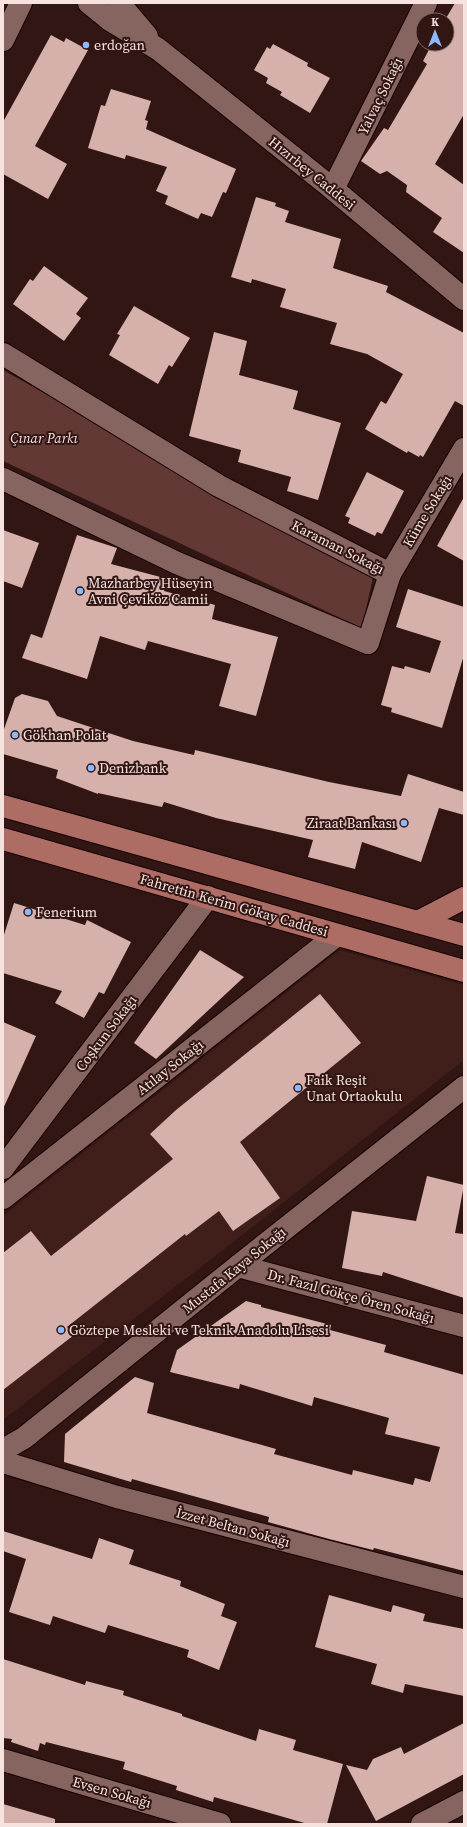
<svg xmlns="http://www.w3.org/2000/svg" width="467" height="1827" font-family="'Source Serif 4',serif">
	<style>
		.built { fill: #401e1a }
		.green { fill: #623934 }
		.building { fill: #d6b0ab }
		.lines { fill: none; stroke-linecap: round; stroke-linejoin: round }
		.minor-casing { stroke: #170202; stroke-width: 24 }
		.major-casing { stroke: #170202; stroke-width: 24 }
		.minor { stroke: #86645f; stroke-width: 22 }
		.major { stroke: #ae6d64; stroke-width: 22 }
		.poi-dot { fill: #8eb9fc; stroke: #311613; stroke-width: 1.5 }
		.labels { text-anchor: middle; stroke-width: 4; stroke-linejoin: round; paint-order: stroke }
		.poi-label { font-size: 14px; fill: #f6e2df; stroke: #311613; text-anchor: start }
		.street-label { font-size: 14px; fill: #f6e2df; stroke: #311613 }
		.park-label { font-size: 14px; font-style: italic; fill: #f2dfdc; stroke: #311613 }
	</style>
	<rect width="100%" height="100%" fill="#311613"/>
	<!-- built -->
	<path class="built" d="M340,950L464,985V1060L236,1240L3,1420V1216Z"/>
	<!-- green -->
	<path class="green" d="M3,370L373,577L362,628L3,461Z"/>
	<!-- building -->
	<g class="building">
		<path d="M455,3H464V114L435,164L464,185V253L433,232L442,218L406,192L407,185L387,171L380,174L361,161L384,128L388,130L427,64L423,61L432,44H447V20H445Z"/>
		<path d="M51,35L64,42L66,38L88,50L35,146L67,164L48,199L3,174V122Z"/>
		<path d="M273,44L308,63L307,66L330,78L310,113L280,95L282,92L266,83L268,78L254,70L267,47L270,49Z"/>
		<path d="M111,89L151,101L145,120L148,121L146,129L236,169L226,193L223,192L212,217L201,213L198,219L165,204L168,196L156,191L167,167L126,155L125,159L88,148L101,105L105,106Z"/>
		<path d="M256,197L276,203L275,206L289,211L285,222L341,239L333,268L388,286L386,292L464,333V406L455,401L423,457L420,455L419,457L408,451L407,453L365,429L381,401L386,404L403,374L367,354L330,344L337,323L280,307L286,289L252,279L251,283L231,277Z"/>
		<path d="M44,266L88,298L76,314L81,318L64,341L13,304L30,279L33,281Z"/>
		<path d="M134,306L190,338L172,367L169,365L158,384L109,355L120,335L117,334Z"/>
		<path d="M214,332L247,341L239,375L298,391L293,409L341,423L318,500L287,491L291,477L238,462L241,450L189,436Z"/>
		<path d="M367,472L404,491L382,534L377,532L375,536L348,523L350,518L345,516Z"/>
		<path d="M464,497V561L437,546Z"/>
		<path d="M3,530L39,543L22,588L3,581Z"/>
		<path d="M77,535L117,548L111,564L168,579L164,591L215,605L212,619L278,637L256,716L219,706L231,664L148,641L145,650L100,636L87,679L22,658L31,634L42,638Z"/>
		<path d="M408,589L464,607V655L442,728L391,712L392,708L381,705L392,666L404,669L405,666L430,673L441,641L396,627Z"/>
		<path d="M22,694L48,701L57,716L133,741L194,755L195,750L329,782L401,796L408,774L464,792V815L439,808L421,862L362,842L355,869L308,857L313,840L216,818L164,802L162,807L98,793V794L56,778L58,770L3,754V732L15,698Z"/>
		<path d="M14,903L85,925L87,920L131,942L104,994L99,992L84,1018L55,1003L62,991L3,973V938Z"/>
		<path d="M200,950L244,977L156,1059L134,1043Z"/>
		<path d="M320,994L361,1043L240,1142L280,1198L233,1231L219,1211L186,1236L185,1234L67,1327L74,1335L3,1390V1253L31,1231L51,1256L173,1159L150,1134L176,1110Z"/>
		<path d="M3,1022L36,1036L3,1109Z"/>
		<path d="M427,1176L464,1185L455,1233L464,1234V1298L383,1272L382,1276L342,1268L352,1211L416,1221Z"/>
		<path d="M246,1301L261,1305V1307L331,1325L330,1330L386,1345L384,1352L464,1375V1571L374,1548L373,1550L329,1539L268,1522L269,1517L132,1479L131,1482L64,1462L65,1434L135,1377L154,1383L147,1413L276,1449L274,1454L352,1475L353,1470L413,1485L415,1478L430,1482L440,1447L385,1434L389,1418L314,1397L312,1406L240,1384L239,1389L170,1372L177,1350Z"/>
		<path d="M3,1531L92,1559L99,1538L134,1550L129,1564L181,1581L180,1586L225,1604L221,1616L237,1622L219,1670L187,1657L189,1650L108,1625L105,1633L53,1616L50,1625L9,1612L26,1559L3,1551Z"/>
		<path d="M329,1595L391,1612L393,1605L425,1614L423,1621L464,1629V1696L405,1684L403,1693L371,1684L377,1664L315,1647Z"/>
		<path d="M3,1659L85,1685L86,1681L124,1691L123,1695L182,1714V1716L256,1741L259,1729L296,1740L293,1750L343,1764L327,1824H308L214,1797L213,1802L176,1790L177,1786L123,1769L125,1762L46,1742L45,1745L40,1743L38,1751L11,1742L12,1739L3,1738Z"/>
		<path d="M464,1723V1774L376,1821L346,1765L367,1770L373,1759L401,1747L404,1754Z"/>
		<path d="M3,1804L55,1819V1824H3Z"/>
	</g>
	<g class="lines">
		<!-- minor casing -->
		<g class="minor-casing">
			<g id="minor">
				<path d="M89,3L110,20L158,49L333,189L464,299"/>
				<path d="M119,3L147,36"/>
				<path d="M3,40L21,3"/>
				<path d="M333,189L426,3"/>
				<path d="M3,354L219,486L390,574"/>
				<path d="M3,479L177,563L368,643L390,574L464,449"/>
				<path d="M3,1168L208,897"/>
				<path d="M3,1198L337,935"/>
				<path d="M238,1266L464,1326"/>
				<path d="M3,1450L24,1438L238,1266L464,1087"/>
				<path d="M3,1462L117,1497L464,1587"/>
				<path d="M3,1760L220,1824"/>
				<path d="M422,1824L464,1802"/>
			</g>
		</g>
		<!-- major casing -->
		<g class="major-casing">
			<g id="major">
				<path d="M3,806L464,935"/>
				<path d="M3,839L464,971"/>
				<path d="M418,922L464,898"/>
			</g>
		</g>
		<!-- minor -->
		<use href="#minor" class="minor"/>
		<!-- major -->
		<use href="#major" class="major"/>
	</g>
	<!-- markers -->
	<g class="poi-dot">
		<circle cx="86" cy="45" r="4"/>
		<circle cx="80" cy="591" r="4"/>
		<circle cx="15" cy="735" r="4"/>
		<circle cx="91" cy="768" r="4"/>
		<circle cx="404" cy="823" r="4"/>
		<circle cx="28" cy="912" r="4"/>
		<circle cx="298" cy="1088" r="4"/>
		<circle cx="61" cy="1330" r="4"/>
	</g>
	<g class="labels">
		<!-- poi labels -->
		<g class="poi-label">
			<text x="94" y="50">erdoğan</text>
			<text x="88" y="588">Mazharbey Hüseyin<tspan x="88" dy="16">Avni Çeviköz Camii</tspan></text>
			<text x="23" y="740">Gökhan Polat</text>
			<text x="99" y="773">Denizbank</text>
			<text x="396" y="828" text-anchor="end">Ziraat Bankası</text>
			<text x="36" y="917">Fenerium</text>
			<text x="306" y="1085">Faik Reşit<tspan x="306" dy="16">Unat Ortaokulu</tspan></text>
			<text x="69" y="1335">Göztepe Mesleki ve Teknik Anadolu Lisesi</text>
		</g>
		<!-- street labels -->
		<g class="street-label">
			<text transform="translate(380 96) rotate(-64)" y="5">Yalvaç Sokağı</text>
			<text transform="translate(312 173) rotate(39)" y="5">Hızırbey Caddesi</text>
			<text transform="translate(427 511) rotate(-59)" y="5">Küme Sokağı</text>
			<text transform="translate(338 547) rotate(27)" y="5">Karaman Sokağı</text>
			<text transform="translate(234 905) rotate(16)" y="5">Fahrettin Kerim Gökay Caddesi</text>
			<text transform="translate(106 1033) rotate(-53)" y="5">Coşkun Sokağı</text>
			<text transform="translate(170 1067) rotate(-38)" y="5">Atılay Sokağı</text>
			<text transform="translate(234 1270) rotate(-39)" y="5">Mustafa Kaya Sokağı</text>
			<text transform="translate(351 1296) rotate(15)" y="5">Dr. Fazıl Gökçe Ören Sokağı</text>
			<text transform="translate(233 1527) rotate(15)" y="5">İzzet Beltan Sokağı</text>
			<text transform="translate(112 1792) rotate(16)" y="5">Evsen Sokağı</text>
		</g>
		<!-- park labels -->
		<g class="park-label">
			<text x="44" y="443">Çınar Parkı</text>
		</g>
	</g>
	<!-- border -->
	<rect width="467" height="1827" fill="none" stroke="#f6e2df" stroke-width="8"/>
	<!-- north arrow -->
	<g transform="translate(435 32)"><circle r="19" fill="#311613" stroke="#806865"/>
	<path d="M0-3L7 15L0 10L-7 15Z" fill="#8eb9fc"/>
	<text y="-6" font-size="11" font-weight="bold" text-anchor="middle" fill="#f6e2df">K</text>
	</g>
</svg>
